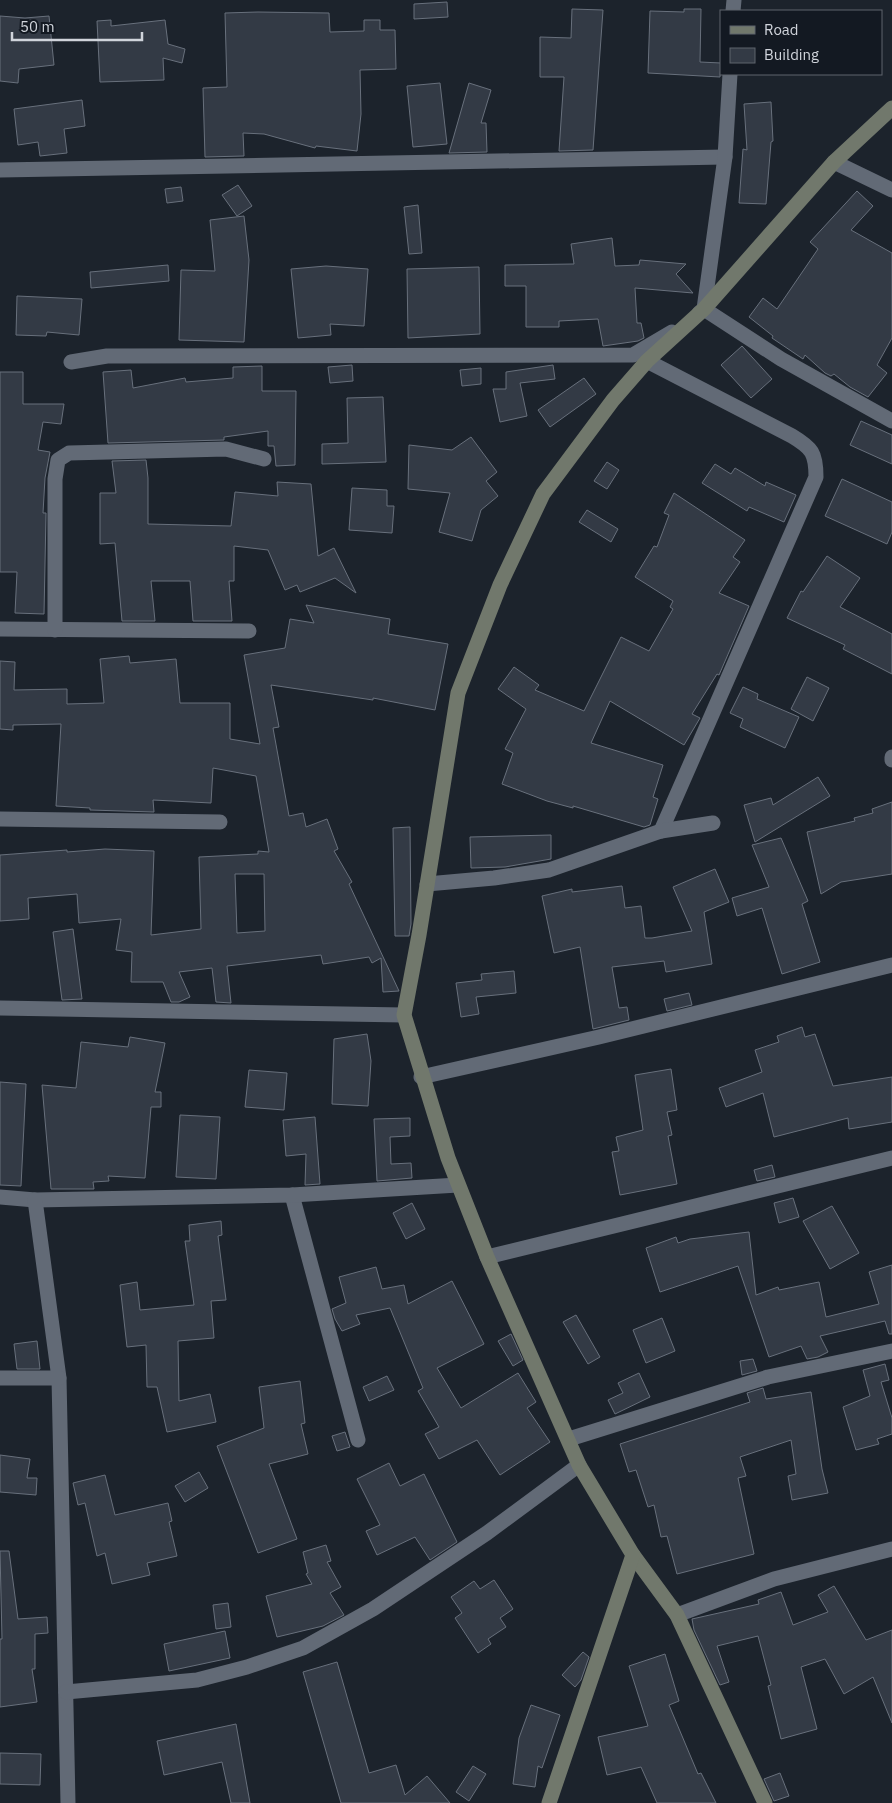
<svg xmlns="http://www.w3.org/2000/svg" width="892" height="1803" font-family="'IBM Plex Sans',sans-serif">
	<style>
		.building { fill: #333a45; stroke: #68707c; fill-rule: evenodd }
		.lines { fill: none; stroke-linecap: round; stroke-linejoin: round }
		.street { stroke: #626a76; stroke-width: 15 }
		.secondary { stroke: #71786c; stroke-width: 15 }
	</style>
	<rect width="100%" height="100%" fill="#1c232c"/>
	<!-- building -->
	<g class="building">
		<path d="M447,2L448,17L414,19V4Z"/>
		<path d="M572,9L603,10L593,150L559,151L564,77H540V37L571,38Z"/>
		<path d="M684,9H701L700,62L721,63L720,77L648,73L650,11L684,12Z"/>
		<path d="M258,12L329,13L330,32L364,31V20H380V30H395L396,69L360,70L361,114L357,151L316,146L315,148L264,134L243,133L244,156L205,157L203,88L227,87L225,13Z"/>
		<path d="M0,16L25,18L49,16L54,65L19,69L18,83L0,81Z"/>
		<path d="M111,20V26L165,20L168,44L185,49L182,63L163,58L164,80L100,82L97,21Z"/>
		<path d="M440,83L447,144L413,147L407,86Z"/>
		<path d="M469,83L491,90L481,123H486L487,152L449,153Z"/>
		<path d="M82,100L85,126L64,129L67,153L40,156L38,142L18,145L14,109Z"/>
		<path d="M771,102L773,141L771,142L766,204L739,203L743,149L747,150L744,104Z"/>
		<path d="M238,185L252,206L237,216L222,195Z"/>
		<path d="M181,187L183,201L167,203L165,189Z"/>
		<path d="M857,191L873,206L851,230L892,253V338L877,365L887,373L868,397L850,387L834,374L831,376L825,373L805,355L803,359L772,338L773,336L749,317L763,298L777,309L818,249L810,242Z"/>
		<path d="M418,205L422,253L409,254L404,207Z"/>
		<path d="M244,216L249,260L244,342L179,340L181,270L215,271L210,220Z"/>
		<path d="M612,238L615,266L639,265L640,260L686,264L676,274L693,293L635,288L637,323H641L644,338L638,341L603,346L598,319L559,321V327H526V286H505V265L574,264L571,244Z"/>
		<path d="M168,265L169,281L91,288L90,272Z"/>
		<path d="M326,266L368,269L364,326L330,324L331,335L298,338L291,269Z"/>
		<path d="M479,267L480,334L408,338L407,269Z"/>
		<path d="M17,296L82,299L79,335L47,332L46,336L16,335Z"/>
		<path d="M742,346L772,379L751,398L721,365Z"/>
		<path d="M352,365L353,381L330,383L328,367Z"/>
		<path d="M553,365L555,379L520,383L527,416L500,422L493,389H506V372Z"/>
		<path d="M262,366V391H296L295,465L276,466L274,446H268V431L224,437V440L108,443L103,372L131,370L133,388L185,378L186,382L233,378V367Z"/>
		<path d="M481,368V384L462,386L460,370Z"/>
		<path d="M0,372H23V404H64L61,424L43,422L38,450L50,452L45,478L43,513H46L44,614L15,613L17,572H0Z"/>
		<path d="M584,378L596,394L550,427L538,410Z"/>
		<path d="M383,397L386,462L322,464V444L348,443L347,398Z"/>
		<path d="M861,421L892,435V464L850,445Z"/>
		<path d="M471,437L497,472L486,481L498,496L481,510L472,541L439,532L450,493L408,489L409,445L452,450Z"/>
		<path d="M146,460L148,478V524L231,526L235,492L278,496L277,482L311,484L318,556L334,548L356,593L335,578L300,592L297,585L285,590L268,550L234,546V581H229L232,621H193L190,581H151L155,621H122L115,543L100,544V493H116L112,461Z"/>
		<path d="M607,462L619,470L607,489L594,481Z"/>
		<path d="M715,464L731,474L735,468L765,486L766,482L796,495L784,522L749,507L747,511L702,483Z"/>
		<path d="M842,479L892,502V532L887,544L825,516Z"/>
		<path d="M352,488L387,490V506H394L392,533L349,530Z"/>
		<path d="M674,493L745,540L733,557L740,562L719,593L749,606L719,675L717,674L692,714L700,718L684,745L610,701L591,743L663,765L653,797L658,799L650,825L644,827L573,806V808L547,801L502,784L513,753L505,749L526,709L498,689L514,667L539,685L535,690L584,711L621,637L649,651L673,609L670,607L673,601L635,577L654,546L657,547L669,515L664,513Z"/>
		<path d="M587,510L618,529L611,542L579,522Z"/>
		<path d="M827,556L860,578L840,607L892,634V674L843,649L845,645L787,618L801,591L803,592Z"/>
		<path d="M306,605L390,619L388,634L448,644L435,710L373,698V700L271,685L279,727L273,728L289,816L303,813L306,827L327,819L338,849L334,851L352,882L349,884L399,991L383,992L381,958L372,963L369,957L323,964L321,955L227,966L231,1003L216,1002L212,968L179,972L190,997L179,1002H171L163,982H131L132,952L116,950L121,919L79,923L77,894L28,898L29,919L0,921V855L67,850V852L105,849L154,851L151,935L201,929L199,857L258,854V851L269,852L256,776L213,768L211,803L153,800L154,812L90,810V808L56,806L61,724L13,725V730L0,729V661L15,662L14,690L67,689V704L104,703L100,659L129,656L130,663L176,659L180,703H230V739L260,744L244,655L285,648L290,619L314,623ZM235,874H264L265,931L237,933Z"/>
		<path d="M807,677L829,688L813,721L791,709Z"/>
		<path d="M743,687L758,694L757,699L799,717L785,748L740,727L743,719L730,713Z"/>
		<path d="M818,777L830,796L755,842L744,805L771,798L773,805Z"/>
		<path d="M892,802V874L841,882L821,894L807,832L855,821L854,818L873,813L872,809Z"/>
		<path d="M410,827L411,924L409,936H395L393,828Z"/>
		<path d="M551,835V859L505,867L471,868L470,837Z"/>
		<path d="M781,838L808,901L802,904L820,962L782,974L762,908L737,916L732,898L769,887L752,845Z"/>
		<path d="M715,869L729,902L704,912L712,964L666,972L664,961L612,967L619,1008L627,1007L629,1020L593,1029L580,947L554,953L542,896L572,889V892L622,886L625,908L641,906L645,938H652L692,931L673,887Z"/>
		<path d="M73,929L82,999L62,1000L53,932Z"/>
		<path d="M514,971L516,993L476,997L479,1014L461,1017L456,983L482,980L481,974Z"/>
		<path d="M689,993L692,1005L667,1011L664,999Z"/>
		<path d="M802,1027L805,1037L815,1034L833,1086L892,1077V1122L849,1129L848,1118L774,1137L763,1093L726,1107L719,1088L762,1072L755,1050L779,1042L777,1036Z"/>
		<path d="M367,1034L371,1061L368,1106L332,1104L334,1039Z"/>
		<path d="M130,1037L165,1043L155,1092H161V1107H151L145,1178L108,1176L109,1181L93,1182L94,1189H51L42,1085L76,1088L81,1042L128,1047Z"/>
		<path d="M671,1069L677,1110L667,1112L672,1135L668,1136L677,1184L620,1195L612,1152L619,1151L616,1137L643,1130L635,1075Z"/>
		<path d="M249,1070L287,1073L284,1110L245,1107Z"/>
		<path d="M0,1082L26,1084L21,1186L0,1185Z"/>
		<path d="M180,1115L220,1117L216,1179L176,1177Z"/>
		<path d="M315,1117L320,1184L305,1185L306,1154L286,1156L283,1120Z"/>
		<path d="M410,1118V1136L390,1137L391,1164L411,1163L412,1178L377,1181L374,1119Z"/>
		<path d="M772,1165L775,1177L757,1181L754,1170Z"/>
		<path d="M793,1198L799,1217L779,1223L774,1203Z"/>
		<path d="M412,1203L425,1229L406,1239L393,1213Z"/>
		<path d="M832,1206L859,1253L830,1269L803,1221Z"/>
		<path d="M221,1221L222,1235L218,1236L226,1300L211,1301L214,1338L178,1341L179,1401L210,1394L216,1422L167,1432L157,1387H147L146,1345L127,1347L120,1285L137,1282L140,1310L194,1305L185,1241H190L189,1225Z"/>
		<path d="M749,1232L756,1295L778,1287L779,1290L819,1282L826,1317L879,1304L869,1272L892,1265V1334H889L885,1321L820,1336L828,1352L818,1357L807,1359L801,1346L769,1357L738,1266L660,1292L646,1248L676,1237L678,1243L690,1239Z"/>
		<path d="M376,1267L382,1289L404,1285L408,1304L452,1281L484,1344L437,1368L461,1408L518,1373L536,1402L527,1408L550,1442L500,1475L477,1440L439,1459L425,1434L439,1427L418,1391L423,1388L390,1308L356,1315L360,1324L342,1331L335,1319L332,1309L346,1303L339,1277Z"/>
		<path d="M576,1315L600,1357L588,1364L563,1322Z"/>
		<path d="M662,1318L675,1351L646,1363L633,1330Z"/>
		<path d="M511,1334L523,1360L513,1366L498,1341Z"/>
		<path d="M37,1341L40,1369H17L14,1344Z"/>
		<path d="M753,1359L757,1371L742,1375L740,1361Z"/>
		<path d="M885,1364L889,1380L881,1382L892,1418V1434L877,1439L879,1444L856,1450L843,1407L870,1396L863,1370Z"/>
		<path d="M639,1373L650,1397L615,1414L608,1400L623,1393L618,1383Z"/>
		<path d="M387,1376L394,1390L369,1401L363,1387Z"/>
		<path d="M300,1381L305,1423L301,1424L308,1454L269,1464L297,1539L258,1553L217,1446L264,1428L259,1387Z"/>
		<path d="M763,1388L766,1399L811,1392L822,1469L828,1493L792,1500L788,1476L796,1474L791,1440L740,1457L746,1476L738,1478L754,1554L677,1574L667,1536L661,1537L654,1505L648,1507L636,1470L629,1472L620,1444L750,1402L747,1393Z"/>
		<path d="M345,1432L350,1447L337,1451L332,1436Z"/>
		<path d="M0,1455L30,1459L27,1478H37L36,1495L0,1492Z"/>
		<path d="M389,1463L400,1486L424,1474L457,1542L430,1560L415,1537L377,1555L366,1531L380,1525L357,1479Z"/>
		<path d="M199,1472L208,1488L185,1502L175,1486Z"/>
		<path d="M105,1475L115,1515L168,1503L172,1521L169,1522L177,1556L147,1563L150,1575L112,1584L105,1553L97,1556L85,1503L78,1505L73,1483Z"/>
		<path d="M326,1545L331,1561L327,1562L341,1587L330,1593L344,1615L323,1626L277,1637L266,1596L312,1584L306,1574L308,1573L303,1552Z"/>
		<path d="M0,1551H9L18,1619L47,1617L48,1633L35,1634V1669H32L37,1702L0,1707V1639H2Z"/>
		<path d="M494,1580L513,1609L500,1618L506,1627L488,1639L491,1644L478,1653L455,1618L462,1613L451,1597L474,1581L480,1589Z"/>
		<path d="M834,1586L866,1640L892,1630V1723L873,1677L844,1694L825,1659L801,1667L817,1729L781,1739L768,1686L771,1685L758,1636L717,1646L729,1682L720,1685L694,1630L692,1619L759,1604L758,1600L781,1592L793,1625L828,1612L818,1595Z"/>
		<path d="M228,1603L231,1627L216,1629L213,1605Z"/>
		<path d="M225,1631L230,1658L169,1671L164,1644Z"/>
		<path d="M583,1652L589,1657L581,1680L575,1687L562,1675Z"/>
		<path d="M665,1654L679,1701L669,1705L698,1774L701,1773L716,1803H657L641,1767L607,1775L598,1737L648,1726L629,1666Z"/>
		<path d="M337,1662L369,1773L396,1765L405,1795L427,1776L450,1803H341L303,1672Z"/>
		<path d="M531,1705L560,1715L542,1768L538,1766L535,1787L513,1784L519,1738Z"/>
		<path d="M236,1724L250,1803H231L222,1762L164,1775L157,1741Z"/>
		<path d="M0,1753L41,1754L40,1785L0,1784Z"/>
		<path d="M473,1766L486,1774L469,1801L456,1792Z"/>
		<path d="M780,1773L789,1796L774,1801L764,1779Z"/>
	</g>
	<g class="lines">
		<!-- street -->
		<g class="street">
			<path d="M733,11L734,0"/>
			<path d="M834,162L892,190"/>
			<path d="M0,170L725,157"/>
			<path d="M704,309L781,359L892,421"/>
			<path d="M699,313L704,309L725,157L730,74"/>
			<path d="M647,361L792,436C812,448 816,453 816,477L661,831"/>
			<path d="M71,362L107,356L633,355L672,332"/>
			<path d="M0,629L249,631"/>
			<path d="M55,630V479L58,460L69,453L226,449L264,459"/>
			<path d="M892,757V760"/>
			<path d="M0,819L220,822"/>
			<path d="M427,884L494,878L549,870L661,831L713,823"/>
			<path d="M0,1008L404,1015"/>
			<path d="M421,1077L599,1037L892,965"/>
			<path d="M292,1195L358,1440"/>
			<path d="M0,1197L35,1200L292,1195L458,1185"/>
			<path d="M35,1200L59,1378L68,1803"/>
			<path d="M487,1257L892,1158"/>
			<path d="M0,1378H59"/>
			<path d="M569,1439L768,1377L892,1351"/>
			<path d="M677,1615L774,1579L892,1549"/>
			<path d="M66,1692L197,1680L247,1667L303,1648L373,1609L487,1533L579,1465"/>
		</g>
		<!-- secondary -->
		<g class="secondary">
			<path d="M633,1555L677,1615L765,1803"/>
			<path d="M549,1803L633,1555L579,1465L487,1257L448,1158L404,1015L419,935L458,693L500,585L543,494L613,400L647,361L704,309L834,162L892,108"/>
		</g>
	</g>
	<!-- legend -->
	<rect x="720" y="10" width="162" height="65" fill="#131922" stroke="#5f646c"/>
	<rect x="730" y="26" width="25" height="8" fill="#71786c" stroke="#5f646c"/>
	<text x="764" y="35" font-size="15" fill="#d0d4db">Road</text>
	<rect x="730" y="48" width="25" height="15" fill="#333a45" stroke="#5f646c"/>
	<text x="764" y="60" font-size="15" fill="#d0d4db">Building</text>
	<!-- scale -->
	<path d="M12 32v8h130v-8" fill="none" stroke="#d0d4db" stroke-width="2.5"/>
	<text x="20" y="32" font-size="15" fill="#d0d4db" stroke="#131922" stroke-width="4" paint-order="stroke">50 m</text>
</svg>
